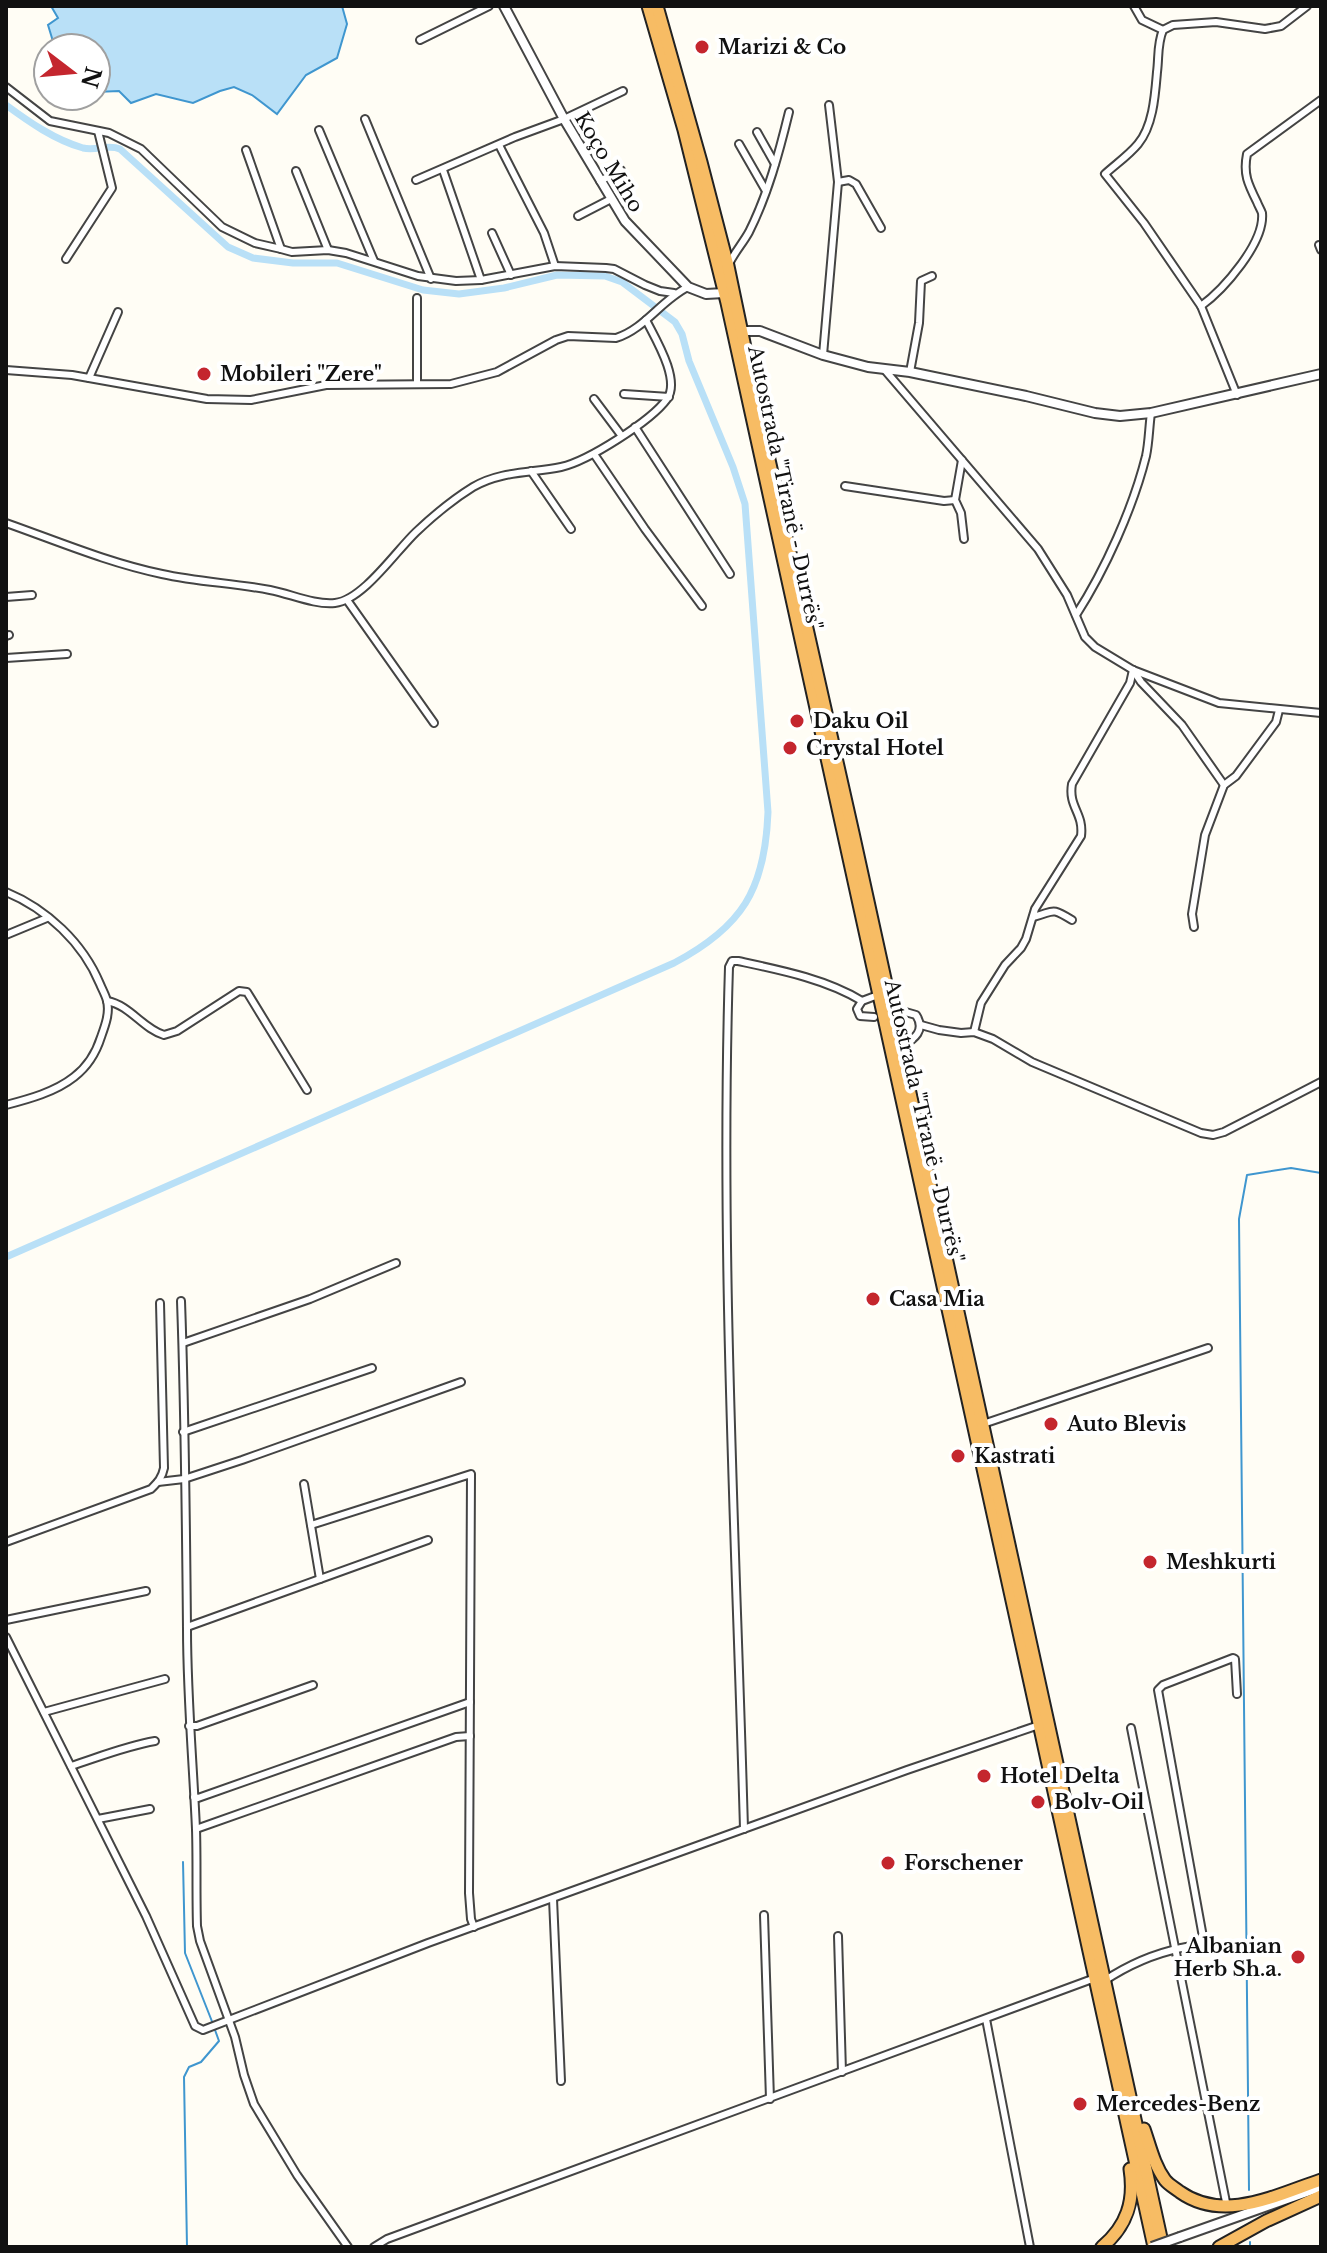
<svg xmlns="http://www.w3.org/2000/svg" width="1327" height="2253" font-family="'Libre Baskerville',serif">
	<style>
		.water { fill: #b9e0f7; stroke: #3f96cf; stroke-width: 2 }
		.lines { fill: none; stroke-linecap: round; stroke-linejoin: round }
		.stream { stroke: #3f96cf; stroke-width: 2 }
		.canal { stroke: #b9e0f7; stroke-width: 7 }
		.minor-casing { stroke: #444; stroke-width: 10 }
		.tertiary-casing { stroke: #444; stroke-width: 12 }
		.trunk-casing { stroke: #222; stroke-width: 15 }
		.minor { stroke: #fff; stroke-width: 6 }
		.tertiary { stroke: #fff; stroke-width: 8 }
		.trunk { stroke: #f7bc64; stroke-width: 11 }
		.tertiary-bridge-casing { stroke: #444; stroke-width: 12; stroke-linecap: butt }
		.tertiary-bridge { stroke: #fff; stroke-width: 8 }
		.poi-dot { fill: #c4262e; stroke: #fff; stroke-width: 3 }
		.labels { text-anchor: middle; stroke-width: 8; stroke-linejoin: round; paint-order: stroke }
		.poi-label { font-size: 20px; font-weight: bold; fill: #111; stroke: #fff; text-anchor: start }
		.street-label { font-size: 20px; fill: #111; stroke: #fff }
	</style>
	<rect width="100%" height="100%" fill="#fffdf5"/>
	<!-- water -->
	<path class="water" d="M51,6H342L347,24L337,58L306,75L277,114L252,95L234,87L220,91L193,103L156,94L131,103L119,91L96,92V48H55L48,25L58,18Z"/>
	<g class="lines">
		<!-- stream -->
		<g class="stream">
			<path d="M183,1862L185,1953L213,2024"/>
			<path d="M1249,2190L1239,1219L1247,1175L1291,1168L1321,1173"/>
			<path d="M1250,2242V2247"/>
			<path d="M187,2247L184,2077L189,2067L201,2062L219,2041L215,2030"/>
		</g>
		<!-- canal -->
		<path class="canal" d="M6,105C29,122 55,140 83,148C96,151 108,144 120,149L228,247L253,258L293,263H337L423,290L459,294L504,288L557,275L605,276L622,282L675,322L682,334L689,361L733,467L745,504L768,812C765,890 742,927 674,963L6,1257"/>
		<!-- minor casing -->
		<g class="minor-casing">
			<g id="minor">
				<path d="M1134,6L1142,20L1163,30"/>
				<path d="M420,40L489,6"/>
				<path d="M6,87L50,121L109,133L141,149L222,227L255,243L281,249L292,252L328,250L346,253L418,276L456,281L481,280L555,266L606,268L614,269L645,285L660,291L674,293"/>
				<path d="M365,119L431,279"/>
				<path d="M319,130L374,261"/>
				<path d="M757,132L775,164"/>
				<path d="M739,144L766,191"/>
				<path d="M499,145L544,233L555,266"/>
				<path d="M246,150L281,249"/>
				<path d="M443,170L481,280"/>
				<path d="M296,171L328,250"/>
				<path d="M416,180L515,137L564,119L623,91"/>
				<path d="M600,181L621,170"/>
				<path d="M838,182L849,180L856,184L881,228"/>
				<path d="M578,216L611,199"/>
				<path d="M492,233L511,275"/>
				<path d="M1319,245L1321,250"/>
				<path d="M66,259L112,188L98,131"/>
				<path d="M729,264C734,253 743,243 749,232C768,194 779,153 789,112"/>
				<path d="M1201,306C1223,290 1265,243 1262,213C1261,210 1258,205 1257,202C1248,184 1243,174 1247,154L1321,100"/>
				<path d="M823,355L838,182L829,105"/>
				<path d="M884,369L1038,549L1067,595L1085,637L1095,647L1133,670L1219,703L1321,713"/>
				<path d="M6,370L72,375L207,399L251,400L326,385L451,384L497,372L556,340L568,336L616,338C645,329 661,300 688,287"/>
				<path d="M910,372L919,323L921,281L932,276"/>
				<path d="M89,378L118,312"/>
				<path d="M417,384V298"/>
				<path d="M624,394L669,397"/>
				<path d="M1237,395L1201,306L1144,223L1105,174C1116,164 1129,155 1138,144C1153,126 1155,96 1157,72C1159,57 1157,44 1163,30L1173,25L1216,22L1265,29L1281,26L1307,6"/>
				<path d="M594,399L621,435"/>
				<path d="M635,427L730,574"/>
				<path d="M594,454L645,529L702,606"/>
				<path d="M962,460L955,500L961,513L964,539"/>
				<path d="M531,471L571,529"/>
				<path d="M845,486L944,501L955,500"/>
				<path d="M6,523C57,541 109,563 162,574C198,582 234,583 270,590C291,594 314,605 335,603C363,600 396,551 416,532C434,515 452,500 473,487C500,471 531,473 561,467C588,461 651,421 667,399C681,380 655,338 646,320"/>
				<path d="M6,597L32,595"/>
				<path d="M347,600L434,723"/>
				<path d="M1076,615C1105,570 1133,508 1146,456C1149,442 1149,427 1151,413"/>
				<path d="M6,636L9,635"/>
				<path d="M6,658L67,654"/>
				<path d="M1133,670L1141,682L1182,725L1224,785"/>
				<path d="M6,892C47,909 83,943 100,984C102,989 106,996 107,1001C110,1013 105,1026 101,1037C96,1053 87,1067 74,1077C55,1092 29,1099 6,1105"/>
				<path d="M1033,917C1055,912 1049,906 1072,920"/>
				<path d="M1194,927L1192,914L1205,835L1224,785L1236,776L1276,722L1279,710"/>
				<path d="M6,935L47,918"/>
				<path d="M107,1001C130,1005 143,1029 164,1035L177,1031L239,991L247,992L307,1090"/>
				<path d="M874,1017L860,1016L857,1009L862,1001L878,995"/>
				<path d="M921,1025L939,1030L961,1033L974,1032L993,1039L1032,1062L1201,1133L1213,1135L1224,1132L1321,1082"/>
				<path d="M974,1032L981,1003L1005,965L1021,948L1026,939L1035,909L1081,836C1084,813 1068,807 1072,784L1130,683L1133,670"/>
				<path d="M899,1049C912,1040 927,1032 916,1015L902,1011"/>
				<path d="M181,1301C185,1410 186,1520 187,1629C187,1696 193,1762 196,1829C197,1861 196,1893 197,1926L200,1941L235,2037L244,2075L254,2104L297,2175L348,2247"/>
				<path d="M183,1343L310,1299L396,1263"/>
				<path d="M983,1424L1208,1348"/>
				<path d="M183,1432L372,1368"/>
				<path d="M158,1482L184,1479L242,1460L461,1382"/>
				<path d="M304,1484L320,1579"/>
				<path d="M311,1525L471,1474L469,1893L471,1919L474,1927"/>
				<path d="M6,1542L151,1489C158,1482 162,1478 164,1468L160,1303"/>
				<path d="M6,1620L146,1591"/>
				<path d="M187,1627L428,1540"/>
				<path d="M6,1637L146,1916L195,2026L203,2030L428,1943L907,1770L1039,1725"/>
				<path d="M44,1712L165,1679"/>
				<path d="M189,1726H197L313,1685"/>
				<path d="M1131,1728L1227,2207"/>
				<path d="M71,1766C99,1757 126,1746 155,1741"/>
				<path d="M194,1797L198,1798L470,1702"/>
				<path d="M98,1819L150,1809"/>
				<path d="M196,1829L456,1737L470,1736"/>
				<path d="M744,1829C736,1542 720,1255 729,967L732,961H738C780,970 826,979 862,1001"/>
				<path d="M553,1899L561,2081"/>
				<path d="M764,1915L770,2099"/>
				<path d="M838,1936L842,2072"/>
				<path d="M1104,1981C1128,1965 1153,1954 1181,1948C1190,1946 1197,1946 1203,1937L1158,1690L1163,1685L1233,1658L1235,1659L1237,1694"/>
				<path d="M986,2019L1030,2247"/>
				<path d="M374,2247L387,2239L1095,1978"/>
			</g>
		</g>
		<!-- tertiary casing -->
		<g class="tertiary-casing">
			<g id="tertiary">
				<path d="M504,6L564,119L625,221L688,287L706,294L724,293"/>
				<path d="M742,331H760L823,355L868,367L910,372L1026,396L1095,413L1120,416L1151,413L1321,374"/>
				<path d="M1180,2237L1321,2187"/>
			</g>
		</g>
		<!-- trunk casing -->
		<g class="trunk-casing">
			<g id="trunk">
				<path d="M648,6L684,130L727,303L1154,2247"/>
				<path d="M657,6L701,162L728,266L761,424L853,833L1163,2247"/>
				<path d="M1144,2129C1150,2146 1154,2165 1165,2180C1169,2185 1175,2188 1180,2192C1224,2223 1276,2195 1321,2180"/>
				<path d="M1102,2247C1127,2226 1135,2201 1130,2169"/>
				<path d="M1219,2247L1266,2221L1321,2196"/>
			</g>
		</g>
		<!-- minor -->
		<use href="#minor" class="minor"/>
		<!-- tertiary -->
		<use href="#tertiary" class="tertiary"/>
		<!-- trunk -->
		<use href="#trunk" class="trunk"/>
		<!-- tertiary-bridge casing -->
		<g class="tertiary-bridge-casing">
			<path id="tertiary-bridge" d="M1152,2247L1180,2237"/>
		</g>
		<!-- tertiary-bridge -->
		<use href="#tertiary-bridge" class="tertiary-bridge"/>
	</g>
	<!-- markers -->
	<g class="poi-dot">
		<circle cx="702" cy="47" r="8"/>
		<circle cx="204" cy="374" r="8"/>
		<circle cx="797" cy="721" r="8"/>
		<circle cx="790" cy="748" r="8"/>
		<circle cx="873" cy="1299" r="8"/>
		<circle cx="1051" cy="1424" r="8"/>
		<circle cx="958" cy="1456" r="8"/>
		<circle cx="1150" cy="1562" r="8"/>
		<circle cx="984" cy="1776" r="8"/>
		<circle cx="1038" cy="1802" r="8"/>
		<circle cx="888" cy="1863" r="8"/>
		<circle cx="1298" cy="1957" r="8"/>
		<circle cx="1080" cy="2104" r="8"/>
	</g>
	<g class="labels">
		<!-- poi labels -->
		<g class="poi-label">
			<text x="718" y="54">Marizi &amp; Co</text>
			<text x="220" y="381">Mobileri "Zere"</text>
			<text x="813" y="728">Daku Oil</text>
			<text x="806" y="755">Crystal Hotel</text>
			<text x="889" y="1306">Casa Mia</text>
			<text x="1067" y="1431">Auto Blevis</text>
			<text x="974" y="1463">Kastrati</text>
			<text x="1166" y="1569">Meshkurti</text>
			<text x="1000" y="1783">Hotel Delta</text>
			<text x="1054" y="1809">Bolv-Oil</text>
			<text x="904" y="1870">Forschener</text>
			<text x="1282" y="1953" text-anchor="end">Albanian<tspan x="1282" dy="23">Herb Sh.a.</tspan></text>
			<text x="1096" y="2111">Mercedes-Benz</text>
		</g>
		<!-- street labels -->
		<g class="street-label">
			<text transform="translate(609 162) rotate(59)" y="7">Koço Miho</text>
			<text transform="translate(785 488) rotate(78)" y="7">Autostrada "Tiranë - Durrës"</text>
			<text transform="translate(924 1121) rotate(77)" y="7">Autostrada "Tiranë - Durrës"</text>
		</g>
	</g>
	<!-- border -->
	<rect width="1327" height="2253" fill="none" stroke="#111111" stroke-width="16"/>
	<!-- north arrow -->
	<g transform="translate(72 72) rotate(106)"><circle r="38" fill="#ffffff" stroke="#a0a0a0" stroke-width="2"/>
	<path d="M0-6L14 30L0 20L-14 30Z" fill="#c4262e"/>
	<text y="-12" font-size="22" font-weight="bold" text-anchor="middle" fill="#111111">N</text>
	</g>
</svg>
